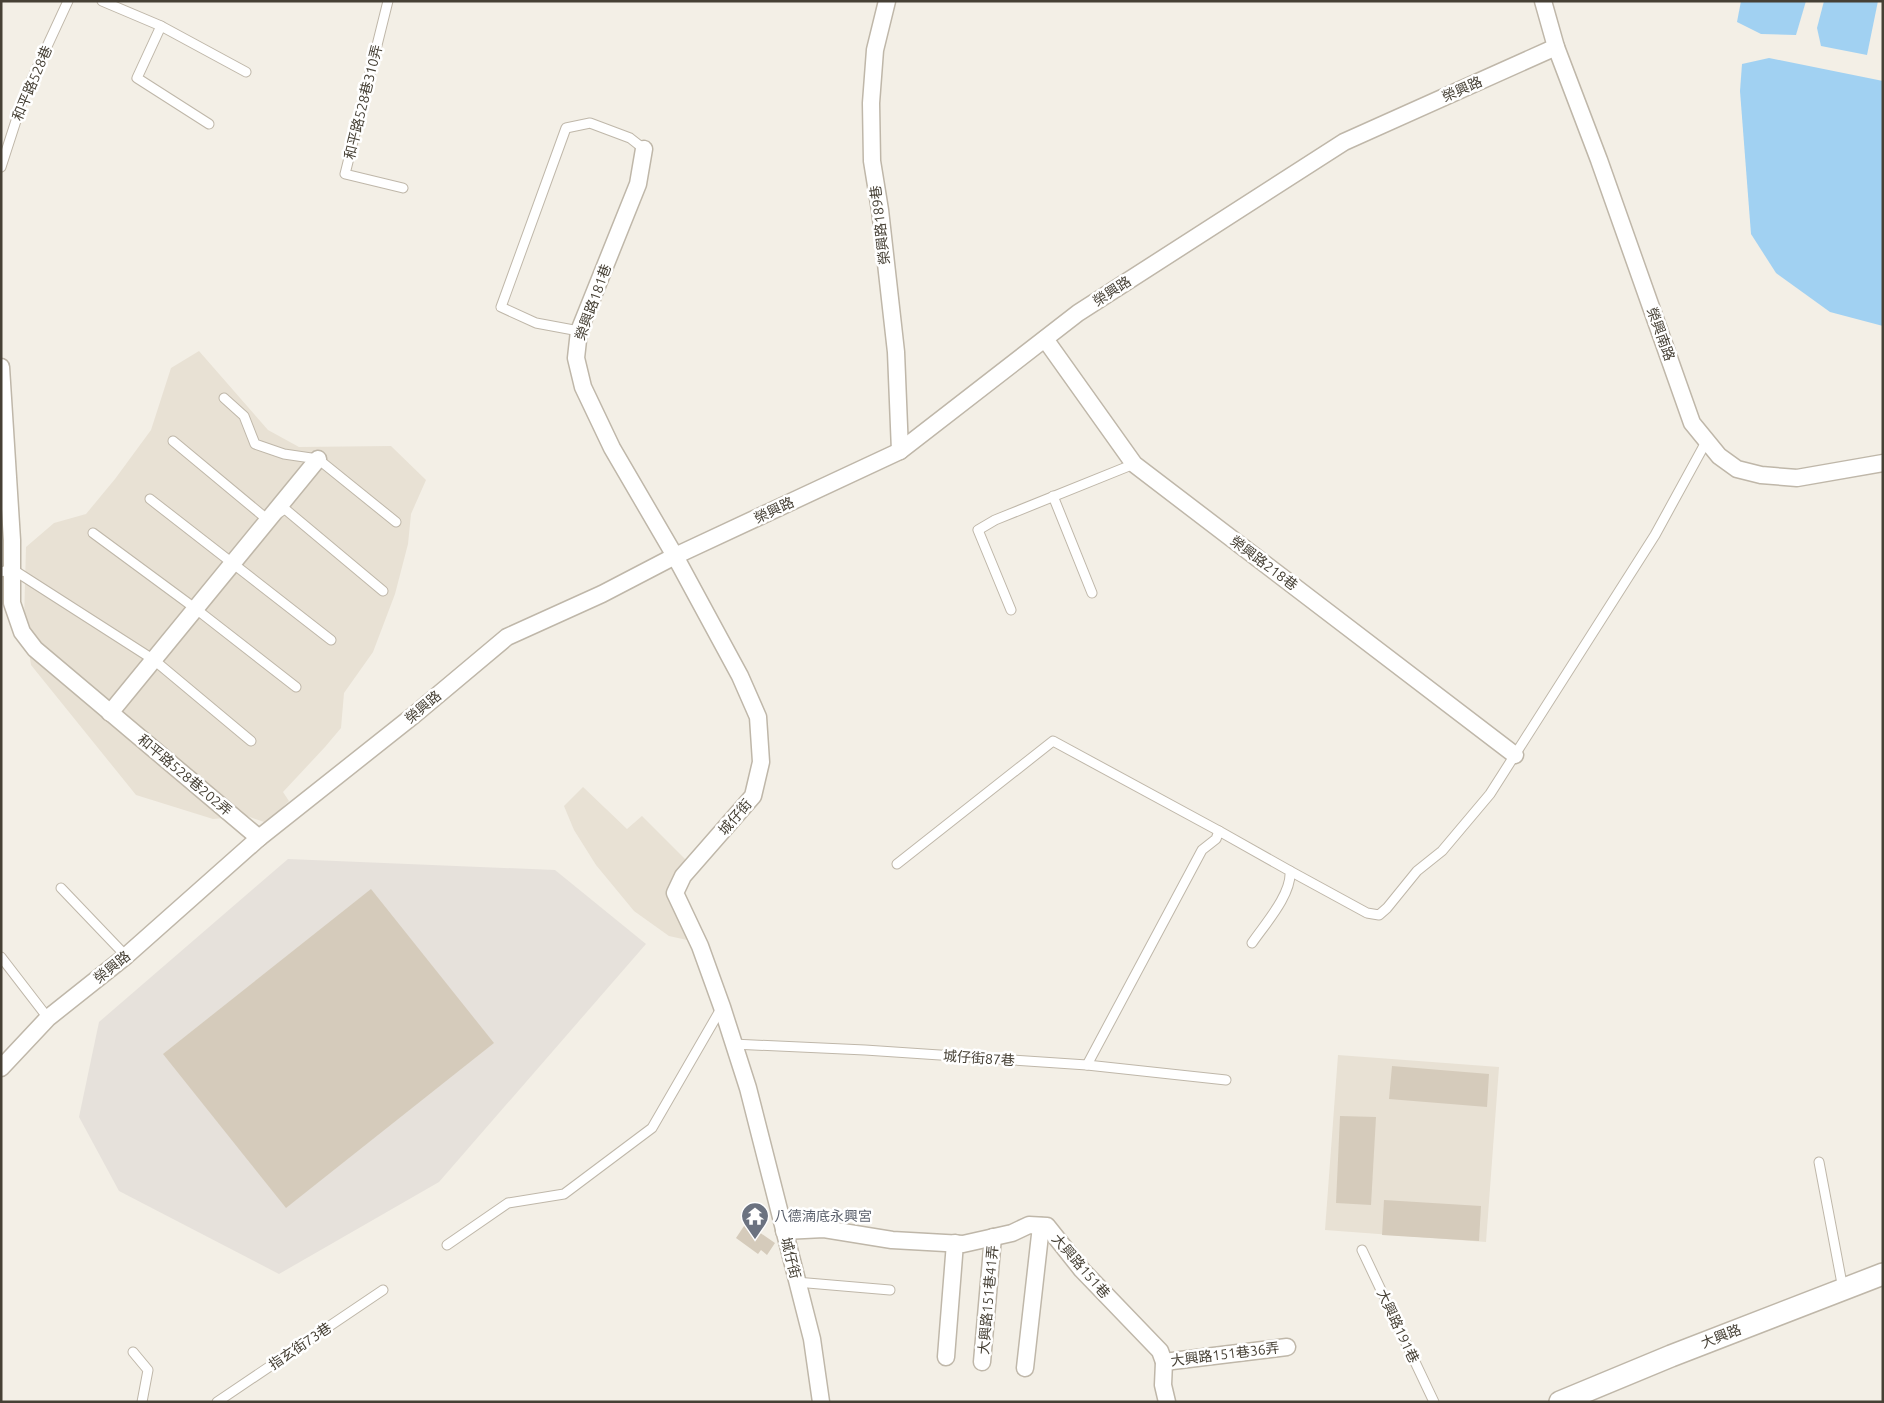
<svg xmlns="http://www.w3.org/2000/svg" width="1884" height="1403" font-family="Ubuntu,'Noto Sans TC',sans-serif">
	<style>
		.residential { fill: #e8e1d4 }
		.industrial { fill: #e6e1db }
		.water { fill: #a1d1f2 }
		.building { fill: #d5cbbb }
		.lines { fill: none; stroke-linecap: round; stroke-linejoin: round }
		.service-casing { stroke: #bfb7a9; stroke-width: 11 }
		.minor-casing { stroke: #bfb7a9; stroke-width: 19 }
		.tertiary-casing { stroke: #bfb7a9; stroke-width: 24 }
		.service { stroke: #fff; stroke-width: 9 }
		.minor { stroke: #fff; stroke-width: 16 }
		.tertiary { stroke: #fff; stroke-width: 21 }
		.labels { text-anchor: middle; stroke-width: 5; stroke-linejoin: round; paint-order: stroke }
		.street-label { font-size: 14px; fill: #464035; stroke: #fff }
		.worship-label { font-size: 14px; fill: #5b616d; stroke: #fff; text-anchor: start }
	</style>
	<rect width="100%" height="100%" fill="#f3efe6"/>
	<!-- residential -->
	<g class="residential">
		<path d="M199,351L268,430L299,447L391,446L426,480L411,514L408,544L395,594L373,652L344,693L341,728L325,747L283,792L289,801L267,823L247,816L213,819L136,795L31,665L24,621L26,547L54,523L86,514L115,479L151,430L171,368Z"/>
		<path d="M583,787L627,829L642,816L688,862L669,897L687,940L669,936L634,911L596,865L574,830L564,806Z"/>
		<path d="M1338,1055L1499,1067L1486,1242L1325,1230Z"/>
	</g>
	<!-- industrial -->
	<path class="industrial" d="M288,859L555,870L646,944L439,1182L279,1274L119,1191L79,1117L99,1022Z"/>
	<!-- water -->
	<g class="water">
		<path d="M1741,1H1806L1796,35L1761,34L1737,22Z"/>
		<path d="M1824,1H1878L1867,55L1821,46L1817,28Z"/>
		<path d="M1769,58L1883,81V326L1830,312L1776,273L1751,234L1740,91L1742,64Z"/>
	</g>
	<!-- building -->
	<g class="building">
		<path d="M371,889L494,1043L286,1208L163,1054Z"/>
		<path d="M1392,1066L1489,1074L1487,1107L1389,1099Z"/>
		<path d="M1340,1116L1376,1117L1371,1205L1336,1203Z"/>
		<path d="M1384,1200L1481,1206L1479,1241L1382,1235Z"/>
		<path d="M746,1223L775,1243L767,1255L761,1250L758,1254L736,1238Z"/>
	</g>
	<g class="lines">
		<!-- service casing -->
		<g class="service-casing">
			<g id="service">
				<path d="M102,1L161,26L246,72"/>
				<path d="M388,1L345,174L403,188"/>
				<path d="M161,26L137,78L209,124"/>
				<path d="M1,167L24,96L68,1"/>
				<path d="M579,331L536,323L501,307L566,128L590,123L630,138L644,149"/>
				<path d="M224,398L244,416L255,444L284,454L318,459L396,522"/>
				<path d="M173,441L268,520L285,509L383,591"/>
				<path d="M1053,496L1092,593"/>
				<path d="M150,499L331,640"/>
				<path d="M93,533L196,609L296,687"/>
				<path d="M1,572L12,569L154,660L251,741"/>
				<path d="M1011,610L978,530L995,520L1134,464"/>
				<path d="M897,864L1053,741L1219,831"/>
				<path d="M1290,871L1367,913L1379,915L1387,908L1417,871L1442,851L1490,794L1655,535L1706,442"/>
				<path d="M61,888L126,956"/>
				<path d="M1,957L48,1018"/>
				<path d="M733,1044L865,1050L1087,1065L1226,1080"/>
				<path d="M1087,1065L1202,850L1216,839L1219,831L1290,871C1292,894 1265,924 1252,943"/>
				<path d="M1819,1162L1843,1289"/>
				<path d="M447,1245L508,1203L564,1194L652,1128L722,1007"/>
				<path d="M1362,1250L1434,1402"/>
				<path d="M796,1282L890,1290"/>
				<path d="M133,1352L148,1370L142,1402"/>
				<path d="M217,1402L383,1290"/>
			</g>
		</g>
		<!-- minor casing -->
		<g class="minor-casing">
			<g id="minor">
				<path d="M887,1L875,50L871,103L872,161L880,210L896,352L900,451"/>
				<path d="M1543,1L1556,47L1599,160L1692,423L1719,456L1737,469L1761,475L1797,478L1883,463"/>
				<path d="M644,149L638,184L579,331L576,358L583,387L612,448L675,556L740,676L758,717L761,762L753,796L683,876L675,893L700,946L722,1007L748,1088L812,1339L821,1402"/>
				<path d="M1045,339L1134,464L1515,755"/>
				<path d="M1,367L12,540V603L22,632L35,649L259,838"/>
				<path d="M110,713L318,459"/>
				<path d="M1,1068L48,1018L126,956L259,838L414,715L507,637L602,594L675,556L900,451L1078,313L1344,142L1556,47"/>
				<path d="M784,1231L824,1229L892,1240L963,1244L1012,1233L1029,1225L1047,1226L1082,1270L1160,1351L1164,1362L1163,1385L1167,1402"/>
				<path d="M946,1357L955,1243"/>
				<path d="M982,1362L993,1237"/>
				<path d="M1164,1362L1287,1347"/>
				<path d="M1025,1368L1041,1226"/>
			</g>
		</g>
		<!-- tertiary casing -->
		<g class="tertiary-casing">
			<path id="tertiary" d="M1560,1402L1671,1356L1883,1274"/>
		</g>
		<!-- service -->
		<use href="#service" class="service"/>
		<!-- minor -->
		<use href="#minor" class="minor"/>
		<!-- tertiary -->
		<use href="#tertiary" class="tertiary"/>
	</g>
	<!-- icons -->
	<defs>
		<g id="temple-pin" transform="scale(1.4375)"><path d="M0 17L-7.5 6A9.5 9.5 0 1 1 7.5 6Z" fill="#6b7280" stroke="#fff"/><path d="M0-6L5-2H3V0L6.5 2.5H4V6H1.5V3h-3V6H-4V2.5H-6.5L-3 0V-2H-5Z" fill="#fff"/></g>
	</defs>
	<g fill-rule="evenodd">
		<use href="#temple-pin" x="755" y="1216"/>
	</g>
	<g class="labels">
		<!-- street labels -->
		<g class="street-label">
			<text transform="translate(32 83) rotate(-67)" y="5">和平路528巷</text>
			<text transform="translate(1462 89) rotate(-24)" y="5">榮興路</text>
			<text transform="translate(363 102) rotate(-76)" y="5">和平路528巷310弄</text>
			<text transform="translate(880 225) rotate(-97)" y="5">榮興路189巷</text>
			<text transform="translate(1112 291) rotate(-33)" y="5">榮興路</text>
			<text transform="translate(593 302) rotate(-70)" y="5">榮興路181巷</text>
			<text transform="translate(1661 334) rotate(70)" y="5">榮興南路</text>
			<text transform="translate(774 510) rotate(-25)" y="5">榮興路</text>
			<text transform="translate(1264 563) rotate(37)" y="5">榮興路218巷</text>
			<text transform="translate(423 707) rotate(-40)" y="5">榮興路</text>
			<text transform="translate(185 775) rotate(40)" y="5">和平路528巷202弄</text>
			<text transform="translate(735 817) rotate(-49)" y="5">城仔街</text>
			<text transform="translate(112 967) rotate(-39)" y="5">榮興路</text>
			<text transform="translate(979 1058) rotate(4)" y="5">城仔街87巷</text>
			<text transform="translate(791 1258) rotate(76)" y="5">城仔街</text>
			<text transform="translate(1081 1266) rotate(49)" y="5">大興路151巷</text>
			<text transform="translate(988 1300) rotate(-85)" y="5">大興路151巷41弄</text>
			<text transform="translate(1398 1326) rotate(65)" y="5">大興路191巷</text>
			<text transform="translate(1721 1336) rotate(-21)" y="5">大興路</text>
			<text transform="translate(300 1346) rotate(-34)" y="5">指玄街73巷</text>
			<text transform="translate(1225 1354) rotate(-7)" y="5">大興路151巷36弄</text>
		</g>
		<!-- worship labels -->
		<g class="worship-label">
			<text x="774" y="1221">八德湳底永興宮</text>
		</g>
	</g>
	<!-- border -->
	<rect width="1884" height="1403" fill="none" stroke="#464035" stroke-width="5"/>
</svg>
